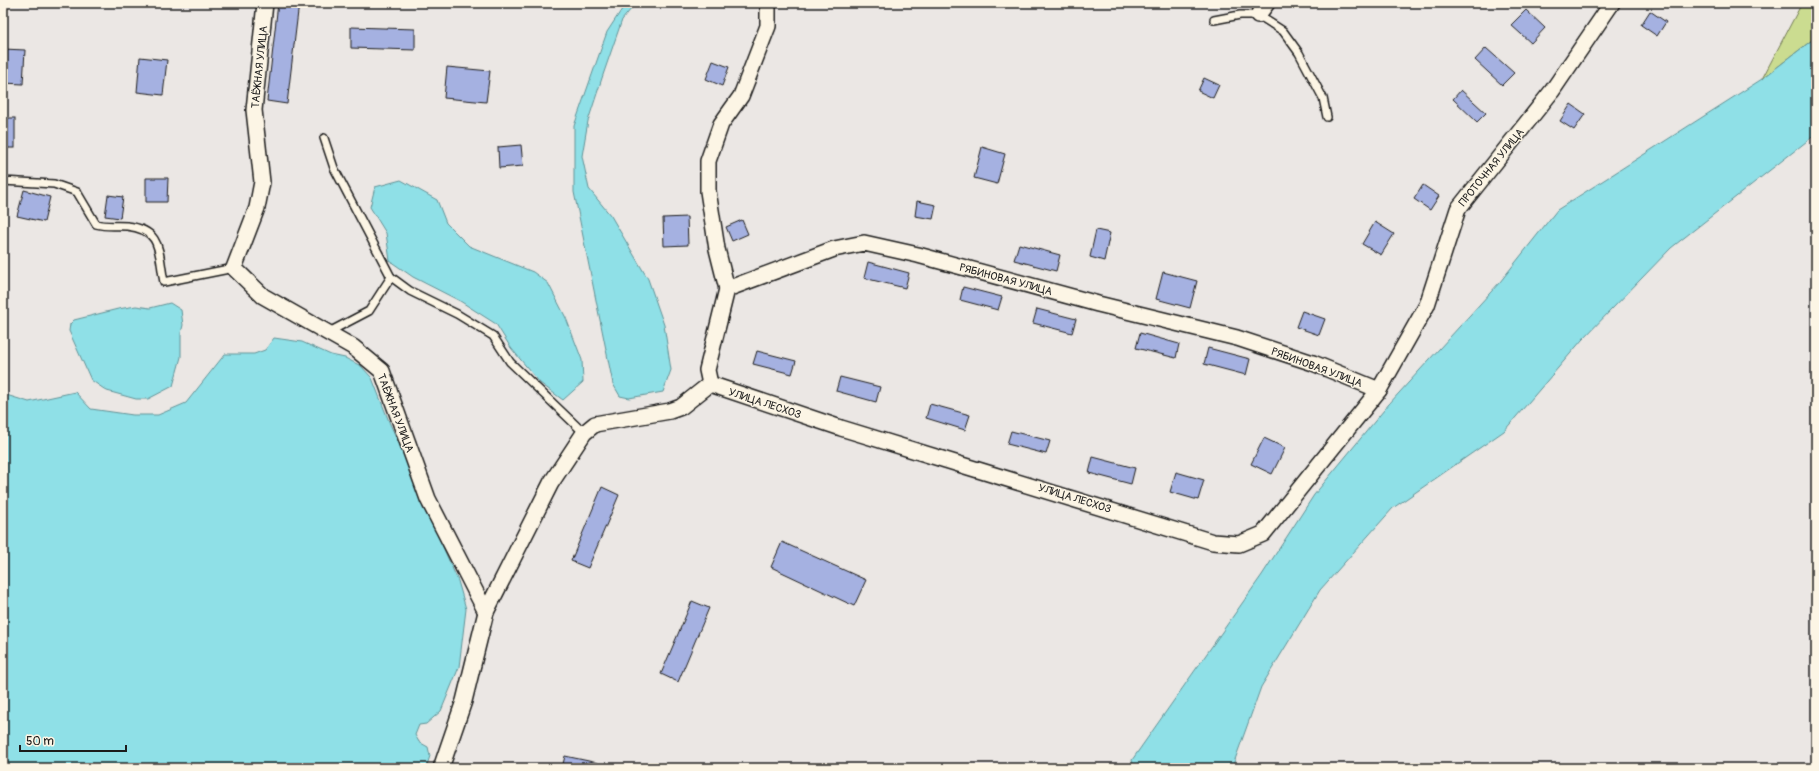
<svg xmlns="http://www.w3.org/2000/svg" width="1819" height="771" font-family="Pangolin,sans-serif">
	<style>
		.green { fill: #cbdc90; stroke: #747c56 }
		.water { fill: #8fe0e7; stroke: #619296 }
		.building { fill: #a5b1e1; stroke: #1c1c1c }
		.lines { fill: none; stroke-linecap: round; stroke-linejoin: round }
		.lane-casing { stroke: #1c1c1c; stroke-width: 10 }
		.street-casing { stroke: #1c1c1c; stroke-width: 18 }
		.lane { stroke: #fcf5e5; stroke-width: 7 }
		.street { stroke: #fcf5e5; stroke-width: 15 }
		.labels { text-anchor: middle; stroke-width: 3; stroke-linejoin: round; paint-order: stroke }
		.street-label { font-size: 11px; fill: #1c1c1c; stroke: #fcf5e5 }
	</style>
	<rect width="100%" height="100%" fill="#ebe7e4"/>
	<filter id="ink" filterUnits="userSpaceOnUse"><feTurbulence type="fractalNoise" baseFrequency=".025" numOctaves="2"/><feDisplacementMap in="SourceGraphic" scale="8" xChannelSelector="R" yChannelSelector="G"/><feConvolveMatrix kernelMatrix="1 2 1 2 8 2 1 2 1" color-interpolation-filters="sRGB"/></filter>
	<g filter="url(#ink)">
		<!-- green -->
		<path class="green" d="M1802,3H1816V37L1762,79Z"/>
		<!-- water -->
		<g class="water">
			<path d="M626,3H636L622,20L603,75L588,121L582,156L589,189L611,216L648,279L664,325L671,370L663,392L629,398L620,396L613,384L574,192V126L607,32Z"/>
			<path d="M1816,37V134L1671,248L1582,340L1504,431L1393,508L1320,590L1261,687L1232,768H1134L1132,760L1262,575L1314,495L1389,404L1500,282L1557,210L1762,79Z"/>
			<path d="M401,180L437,200L446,223L469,246L533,272L548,283L566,318L582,360L583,382L563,400L540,383L511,348L496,324L460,301L413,277L390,261L386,233L370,207L375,187Z"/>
			<path d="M170,303L181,310L183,325L181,333V357L173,386L148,399H136L107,391L91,380L69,331L70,324L74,320L118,309L136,306L150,308Z"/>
			<path d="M274,338L302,342L331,355L345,358L361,366L372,378L390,424L410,467L423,508L435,529L458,581L466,609L459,667L441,711L426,724L419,725L415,735L419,742L428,747L430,756L426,768H3V394L29,402L75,392L91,409L133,415H158L186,403L225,354H254L265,350Z"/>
		</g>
		<!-- building -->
		<g class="building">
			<path d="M278,3H299L287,104L267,101Z"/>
			<path d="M1526,10L1545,28L1531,43L1511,25Z"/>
			<path d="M1650,11L1666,22L1657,36L1641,25Z"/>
			<path d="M351,27L415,29V50L351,48Z"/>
			<path d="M1486,48L1514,73L1502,85L1475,60Z"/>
			<path d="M3,49L25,50L23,84L3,83Z"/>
			<path d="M140,57L167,60L163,95L137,92Z"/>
			<path d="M713,61L729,67L722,86L706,79Z"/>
			<path d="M447,67L490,71L486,102L444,98Z"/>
			<path d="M1204,78L1219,85L1213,98L1198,91Z"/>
			<path d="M1461,90L1486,113L1477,122L1453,99Z"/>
			<path d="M1571,104L1585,114L1574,130L1560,121Z"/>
			<rect x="3" y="118" width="12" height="30"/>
			<path d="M521,145L523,166L499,168L498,147Z"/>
			<path d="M982,147L1005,154L997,184L974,178Z"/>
			<path d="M146,178H168L167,202H146Z"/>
			<path d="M1423,185L1439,196L1430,210L1414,199Z"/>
			<path d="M24,190L50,197L44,222L17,216Z"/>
			<path d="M108,195L123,197L120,218L105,216Z"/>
			<path d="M917,201L936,205L933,219L915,216Z"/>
			<path d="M687,217L688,245L664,246L663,218Z"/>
			<path d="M742,220L748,234L732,241L726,227Z"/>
			<path d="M1375,222L1394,234L1381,255L1362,244Z"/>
			<path d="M1096,230L1110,233L1104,261L1090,257Z"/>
			<path d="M1019,244L1060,255L1056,271L1014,260Z"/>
			<path d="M868,262L909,273L905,288L864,278Z"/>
			<path d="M1163,272L1197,281L1190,308L1156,299Z"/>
			<path d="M963,287L1002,297L998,310L960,300Z"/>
			<path d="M1037,309L1076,319L1072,333L1033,323Z"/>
			<path d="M1302,311L1325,319L1319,335L1296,327Z"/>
			<path d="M1140,333L1179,344L1176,358L1136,348Z"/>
			<path d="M1208,348L1250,359L1246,375L1204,364Z"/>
			<path d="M757,351L796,361L792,374L753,364Z"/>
			<path d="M840,377L880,387L876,402L836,391Z"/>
			<path d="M930,404L970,415L965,430L926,418Z"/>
			<path d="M1011,431L1050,441L1046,454L1007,444Z"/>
			<path d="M1264,438L1285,448L1272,474L1251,464Z"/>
			<path d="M1093,457L1135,468L1131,484L1089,473Z"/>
			<path d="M1176,472L1204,480L1198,500L1170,492Z"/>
			<path d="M602,487L619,495L588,568L571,561Z"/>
			<path d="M782,542L866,580L854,606L771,567Z"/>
			<path d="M692,601L709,608L678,682L661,674Z"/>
			<path d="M565,756L598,763V768H562Z"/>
		</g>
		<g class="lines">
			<!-- lane casing -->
			<g class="lane-casing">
				<g id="lane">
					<path d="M1214,20L1240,15H1258L1283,31L1299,53L1323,98L1327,117"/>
					<path d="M324,138L334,168L391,277L410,291L457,314L493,336L510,362L584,433"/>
					<path d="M3,181L54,184L77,192L96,224C107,227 116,225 127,226C163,230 158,252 164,282L234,268"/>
					<path d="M327,333L369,311L391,277"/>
				</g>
			</g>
			<!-- street casing -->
			<g class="street-casing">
				<g id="street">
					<path d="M265,3L254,110L262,182L257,208L234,268L263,296L353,347L382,371L428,499L486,612L551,483L584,433L595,424L670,411L681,407L710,384"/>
					<path d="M1258,15L1267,3"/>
					<path d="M727,289L717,249L708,191V161L721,124L741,96L768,26V3"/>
					<path d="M710,384L841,428L1213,542L1239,544L1263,534L1379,390L1427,305L1458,209L1552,91L1612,3"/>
					<path d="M710,384L707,370L727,289L834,249L864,243L918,255L1098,304L1237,338L1313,363L1379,390"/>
					<path d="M441,768L464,701L486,612"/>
				</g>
			</g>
			<!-- lane -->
			<use href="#lane" class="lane"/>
			<!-- street -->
			<use href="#street" class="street"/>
		</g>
	</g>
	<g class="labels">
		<!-- street labels -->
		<g class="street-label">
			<text transform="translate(259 67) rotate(-84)" y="4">ТАЁЖНАЯ УЛИЦА</text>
			<text transform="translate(1491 167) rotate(-51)" y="4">ПРОТОЧНАЯ УЛИЦА</text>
			<text transform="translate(1006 279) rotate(15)" y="4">РЯБИНОВАЯ УЛИЦА</text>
			<text transform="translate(1317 367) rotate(20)" y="4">РЯБИНОВАЯ УЛИЦА</text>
			<text transform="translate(765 403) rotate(18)" y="4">УЛИЦА ЛЕСХОЗ</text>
			<text transform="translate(396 413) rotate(69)" y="4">ТАЁЖНАЯ УЛИЦА</text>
			<text transform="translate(1075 498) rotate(17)" y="4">УЛИЦА ЛЕСХОЗ</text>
		</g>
	</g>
	<!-- margin -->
	<rect width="1819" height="771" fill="none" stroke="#fcf5e5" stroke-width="16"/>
	<rect x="8" y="8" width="1803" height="755" fill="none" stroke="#1c1c1c" stroke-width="1.5" filter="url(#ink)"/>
	<!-- scale -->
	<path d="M20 745v6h106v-6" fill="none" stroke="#1c1c1c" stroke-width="2"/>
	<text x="26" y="745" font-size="12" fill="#1c1c1c" stroke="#fcf5e5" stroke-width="3" paint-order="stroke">50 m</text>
</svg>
